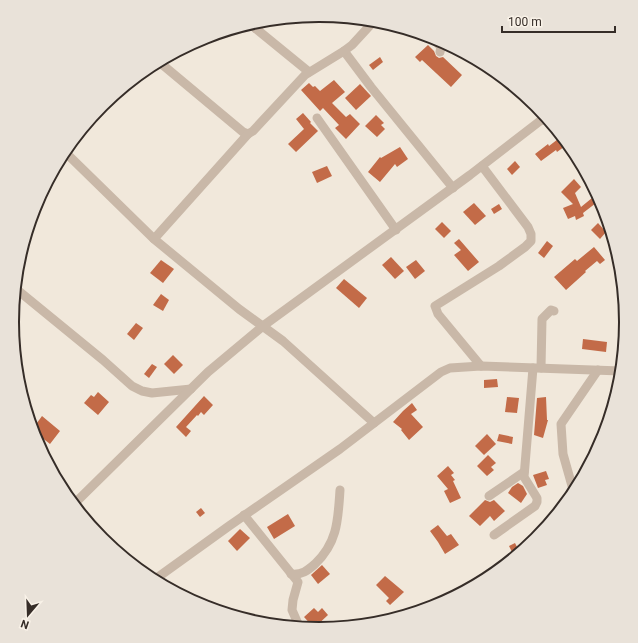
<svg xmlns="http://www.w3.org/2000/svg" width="638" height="643" font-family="Roboto,sans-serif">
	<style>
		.building { fill: #c36b48 }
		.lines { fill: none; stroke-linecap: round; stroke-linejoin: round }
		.minor { stroke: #c9b8a8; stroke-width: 9 }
		.rim { fill: none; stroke: #362d28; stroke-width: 2 }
	</style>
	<rect width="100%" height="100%" fill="#f1e8db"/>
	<!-- building -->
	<g class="building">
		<path d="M428,45L434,51L436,56L439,58L443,57L462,75L451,87L422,60L420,62L415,57Z"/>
		<path d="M380,57L383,62L373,70L369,65Z"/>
		<path d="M334,80L345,92L332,103L346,117L350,114L360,124L346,139L335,128L339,125L323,108L320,111L301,90L309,83L313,87L315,86L320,91Z"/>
		<path d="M360,84L371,96L356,110L345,98Z"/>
		<path d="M303,113L311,122L310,123L318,131L296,152L288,144L304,129L296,119Z"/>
		<path d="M376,115L384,123L381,125L385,129L377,137L365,126Z"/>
		<path d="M562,136L568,144L557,152L556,150L541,161L535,154L548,144L549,146Z"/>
		<path d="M400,147L408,159L397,167L395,164L380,182L368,172L380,157L381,158Z"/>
		<path d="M515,161L520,167L512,175L507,169Z"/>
		<path d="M327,166L332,176L317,183L312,172Z"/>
		<path d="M574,179L581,187L575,193L581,207L592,198L596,203L583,213L584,216L576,220L575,216L568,219L563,208L573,204L561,192Z"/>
		<path d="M474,203L486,216L475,225L463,212Z"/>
		<path d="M499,204L502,209L494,214L491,209Z"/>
		<path d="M442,222L451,231L444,238L435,229Z"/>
		<path d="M598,223L606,232L600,239L591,230Z"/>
		<path d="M459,239L479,262L468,271L454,255L461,250L454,243Z"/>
		<path d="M547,241L553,246L544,258L538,253Z"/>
		<path d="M594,247L605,260L600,264L597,261L585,271L586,272L566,290L554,277L575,259L577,261Z"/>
		<path d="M391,257L404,271L395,279L382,265Z"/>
		<path d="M161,260L174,269L163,283L150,273Z"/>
		<path d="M416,260L425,271L415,279L406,267Z"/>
		<path d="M344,279L367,298L359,308L336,288Z"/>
		<path d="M161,294L169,300L163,311L153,305Z"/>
		<path d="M136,323L143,328L134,340L127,334Z"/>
		<path d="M583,339L607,342L606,352L582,349Z"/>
		<path d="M173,355L183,365L174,374L164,364Z"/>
		<path d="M152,364L157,367L149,378L144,374Z"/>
		<path d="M497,379L498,387L484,388V380Z"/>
		<path d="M98,392L109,402L98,415L84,403L91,395L94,397Z"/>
		<path d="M204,396L213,405L204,415L201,412L198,416L197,415L186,427L191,431L186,437L176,427Z"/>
		<path d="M507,397L519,398L517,413L505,412Z"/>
		<path d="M546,397L547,420H548L543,438L534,435L537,398Z"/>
		<path d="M412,403L417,410L411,414L423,427L409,440L401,430L402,429L393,422L403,411Z"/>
		<path d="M42,416L60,431L50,444L36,433L38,430L34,427Z"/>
		<path d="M487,434L496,444L484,455L475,446Z"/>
		<path d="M499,434L513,437L512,444L497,441Z"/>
		<path d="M488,455L496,463L491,467L494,470L487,476L477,466Z"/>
		<path d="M448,466L454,473L451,475L455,480L453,481L461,498L450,503L444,491L448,489L437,476Z"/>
		<path d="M546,471L549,479L545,480L547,485L538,488L533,475Z"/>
		<path d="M518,483L523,486L527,494L521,503L508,493L512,487Z"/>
		<path d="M485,500L490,502L494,500L505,511L494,521L490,516L480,526L469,516Z"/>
		<path d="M201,508L205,513L200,517L196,512Z"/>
		<path d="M288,514L295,526L274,539L267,527Z"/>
		<path d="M438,525L447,536L451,534L459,545L445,554L438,542L430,531Z"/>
		<path d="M240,529L250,538L237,551L228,541Z"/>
		<path d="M515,543L518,549L512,552L509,546Z"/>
		<path d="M322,565L330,574L318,584L311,575Z"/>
		<path d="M385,576L404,592L390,605L386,601L389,598L376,585Z"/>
		<path d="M314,608L318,612L322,608L328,615L314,628L304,617Z"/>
	</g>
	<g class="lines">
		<!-- minor -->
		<g class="minor">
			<path d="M375,20L352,45L344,51L371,87L453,188"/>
			<path d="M249,23L309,72"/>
			<path d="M256,29L266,20"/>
			<path d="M432,37L441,47L440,52"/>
			<path d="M158,61L243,132L248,134L253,131L305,75L344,51"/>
			<path d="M317,118L396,230"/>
			<path d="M64,151L154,239L239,309L283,341L374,423"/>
			<path d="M154,239L248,134"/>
			<path d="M15,288L103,360L132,386L142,391L152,393L191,389"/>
			<path d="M481,366L438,314L435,306L499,266L525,247L531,241V234L528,227L482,166"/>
			<path d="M541,368L542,319L551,310L554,311"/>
			<path d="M574,493L563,454L561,424L598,370"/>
			<path d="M489,496L524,472"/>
			<path d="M74,504L208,372L263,326L470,175L540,121L547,118"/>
			<path d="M244,515L298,582L293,600L292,610L299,626"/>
			<path d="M494,535L535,506L537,502V498L524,477L533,368"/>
			<path d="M291,574C302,575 307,571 315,564C338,542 338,519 340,490"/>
			<path d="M154,580L229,526L340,449L441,372L450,368L481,366L621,371"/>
		</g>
	</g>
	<!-- crop -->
	<path d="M0 0H638V643H0ZM19 322a300 300 0 1 1 600 0a300 300 0 1 1-600 0Z" fill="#e9e2d9" fill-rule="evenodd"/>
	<path class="rim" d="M19 322a300 300 0 1 1 600 0a300 300 0 1 1-600 0Z"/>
	<!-- north arrow -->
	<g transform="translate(28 615) rotate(199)" stroke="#f9f2e8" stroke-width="3" paint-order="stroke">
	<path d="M0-3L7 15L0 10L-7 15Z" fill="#362d28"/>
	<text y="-6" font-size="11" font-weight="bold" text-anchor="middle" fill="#362d28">N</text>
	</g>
	<!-- scale -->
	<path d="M502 26v6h113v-6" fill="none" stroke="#362d28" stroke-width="2"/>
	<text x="508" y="26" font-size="12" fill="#362d28" stroke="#f9f2e8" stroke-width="3" paint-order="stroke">100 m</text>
</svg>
